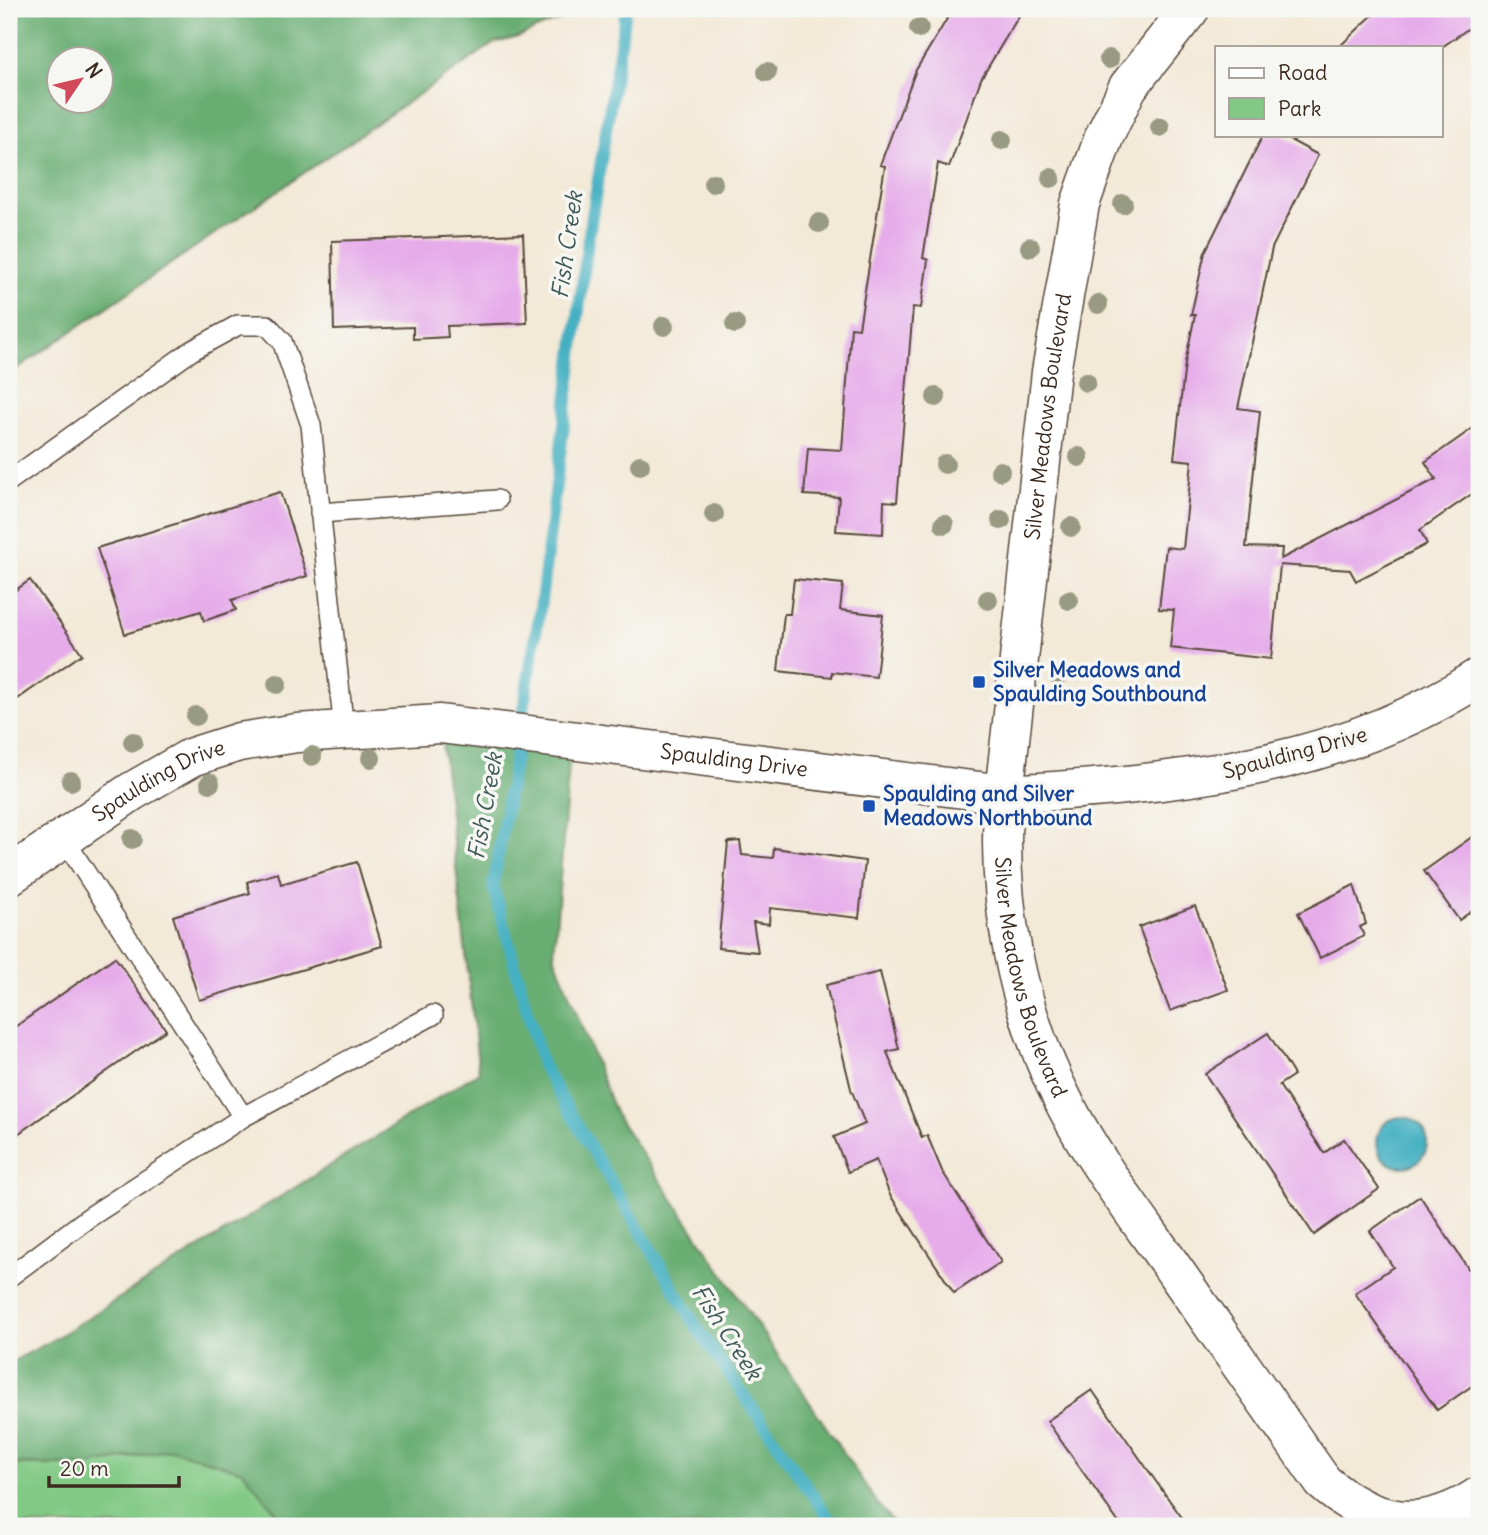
<svg xmlns="http://www.w3.org/2000/svg" width="1488" height="1535" font-family="Delius,sans-serif">
	<style>
		.green { fill: #81c985; stroke: #5e7a52; stroke-width: 2 }
		.forest { fill: #68ad72; stroke: #526c48; stroke-width: 2; fill-rule: evenodd }
		.water { fill: #44b0c2; stroke: #406d70; stroke-width: 2 }
		.lines { fill: none; stroke-linecap: round; stroke-linejoin: round }
		.stream { stroke: #44b0c2; stroke-width: 12 }
		.building { fill: #e6acea }
		.service-casing { stroke: #57473a; stroke-width: 22 }
		.minor-casing { stroke: #57473a; stroke-width: 41 }
		.tertiary-casing { stroke: #57473a; stroke-width: 41 }
		.service { stroke: #fff; stroke-width: 19 }
		.minor { stroke: #fff; stroke-width: 38 }
		.tertiary { stroke: #fff; stroke-width: 38 }
		.tree { fill: #999a82 }
		.transit-dot { fill: #1a4fb4; stroke: #f6f6f2; stroke-width: 2.5 }
		.labels { text-anchor: middle; stroke-width: 7; stroke-linejoin: round; paint-order: stroke }
		.street-label { font-size: 21px; fill: #3b2a1e; stroke: #f6f6f2 }
		.transit-label { font-size: 21px; font-weight: bold; fill: #164399; stroke: #f6f6f2; text-anchor: start }
		.water-label { font-size: 23px; font-style: italic; fill: #3e5957; stroke: #f6f6f2 }
	</style>
	<rect width="100%" height="100%" fill="#f6f6f2"/>
	<filter id="ink" filterUnits="userSpaceOnUse"><feTurbulence type="fractalNoise" baseFrequency=".0143" numOctaves="2"/><feDisplacementMap in="SourceGraphic" scale="14" xChannelSelector="R" yChannelSelector="G"/><feConvolveMatrix kernelMatrix="1 2 1 2 8 2 1 2 1" color-interpolation-filters="sRGB"/></filter>
	<filter id="wash" filterUnits="userSpaceOnUse"><feTurbulence type="fractalNoise" baseFrequency=".00686" numOctaves="4" result="noise"/><feDisplacementMap in="SourceGraphic" scale="28" xChannelSelector="R" yChannelSelector="G"/><feGaussianBlur stdDeviation="1.57" result="paint"/><feColorMatrix in="noise" values="0 0 0 0 0 0 0 0 0 0 0 0 0 0 0 0 0 1.4 0 .05"/><feComposite in="paint" operator="in"/></filter>
	<g filter="url(#wash)">
		<rect width="100%" height="100%" fill="#f3e9d7"/>
		<!-- green -->
		<path class="green" d="M171,1449L243,1471L287,1526H9V1464C61,1468 120,1463 171,1449Z"/>
		<!-- forest -->
		<g class="forest">
			<path d="M9,9H586C569,19 561,19 544,26C524,33 517,40 496,42L9,374ZM60,60H102V102H60Z"/>
			<path d="M440,724L571,739L554,955L616,1115L880,1507L897,1526H287L243,1471L171,1449L89,1465L9,1464V1363L46,1344L479,1072Z"/>
		</g>
		<!-- water -->
		<circle class="water" cx="1402" cy="1142" r="25"/>
		<g class="lines">
			<!-- stream -->
			<path class="stream" d="M626,9L588,240L539,616L493,886L542,1065L699,1331L834,1526"/>
		</g>
		<g id="blocks">
			<!-- building -->
			<g class="building">
				<path d="M953,9H1023L981,79L949,167L938,163L923,258L928,260L921,308L913,307L897,502L884,501L883,534L836,531L839,497L804,495L808,448L842,450L851,327L859,328L885,166L880,165L916,70Z"/>
				<path d="M1379,9H1479V21L1442,47H1339Z"/>
				<path d="M1263,135H1281L1318,155L1272,248L1238,408L1260,411L1246,547L1282,548L1281,559L1436,479L1425,462L1479,424V489L1420,530L1427,544L1356,581L1350,570L1280,565L1271,659L1170,648L1174,610L1159,609L1166,547L1183,549L1192,461L1174,459L1185,363L1195,315H1191L1205,252Z"/>
				<path d="M523,234L527,323L447,326L448,337L413,339V327L334,330L332,241Z"/>
				<path d="M280,492L307,576L232,600L236,610L204,621L201,611L125,634L97,548Z"/>
				<path d="M794,579L843,584L840,610L883,615L876,677L832,672V677L778,671L784,614H790Z"/>
				<path d="M30,580L82,654L9,705V595Z"/>
				<path d="M1479,832V906L1459,920L1424,871Z"/>
				<path d="M740,841L742,855L773,858L774,848L865,861L859,918L770,908L769,924L753,922L758,952L718,948L728,842Z"/>
				<path d="M357,862L382,946L199,1000L173,916L250,893L247,882L278,873L281,884Z"/>
				<path d="M1354,885L1366,924L1360,927L1364,936L1320,958L1298,913Z"/>
				<path d="M1195,906L1228,990L1170,1011L1139,927Z"/>
				<path d="M115,957L166,1030L9,1140V1031Z"/>
				<path d="M880,972L899,1049L887,1052L922,1138L927,1135L942,1171L1001,1262L954,1293L890,1195L876,1160L848,1172L834,1137L865,1124L851,1089L826,985Z"/>
				<path d="M1268,1033L1294,1075L1279,1085L1324,1153L1344,1139L1379,1189L1314,1235L1205,1074Z"/>
				<path d="M1420,1196L1479,1285V1381L1437,1410L1355,1293L1393,1267L1370,1231Z"/>
				<path d="M1092,1390L1157,1483L1188,1526H1121L1047,1421Z"/>
			</g>
		</g>
	</g>
	<g filter="url(#ink)">
		<use href="#blocks" fill-opacity="0" stroke="#57473a" stroke-width="2"/>
		<g class="lines">
			<!-- service casing -->
			<g class="service-casing">
				<g id="service">
					<path d="M9,481L191,351L238,325H267L282,341L311,425L344,730"/>
					<path d="M320,513L497,500"/>
					<path d="M64,839L243,1117"/>
					<path d="M9,1277L88,1218L243,1117L433,1015"/>
				</g>
			</g>
			<!-- minor casing -->
			<g class="minor-casing">
				<g id="minor">
					<path id="s1" d="M1479,677C1340,769 1166,785 1004,794C995,900 1017,1012 1066,1106C1097,1166 1139,1219 1177,1274C1226,1343 1274,1413 1323,1482C1373,1526 1423,1533 1479,1496"/>
				</g>
			</g>
			<!-- tertiary casing -->
			<g class="tertiary-casing">
				<g id="tertiary">
					<path id="s2" d="M9,876L131,792L192,757L239,742L297,733L440,724L1004,794L1051,372L1080,204L1104,137L1128,87L1190,9"/>
				</g>
			</g>
			<!-- service -->
			<use href="#service" class="service"/>
			<!-- minor -->
			<use href="#minor" class="minor"/>
			<!-- tertiary -->
			<use href="#tertiary" class="tertiary"/>
		</g>
		<!-- trees -->
		<g class="tree">
			<circle cx="919" cy="28" r="10"/>
			<circle cx="1109" cy="59" r="10"/>
			<circle cx="767" cy="72" r="10"/>
			<circle cx="1160" cy="127" r="10"/>
			<circle cx="1002" cy="140" r="10"/>
			<circle cx="1051" cy="178" r="10"/>
			<circle cx="713" cy="183" r="10"/>
			<circle cx="1123" cy="204" r="10"/>
			<circle cx="819" cy="223" r="10"/>
			<circle cx="1030" cy="247" r="10"/>
			<circle cx="1098" cy="304" r="10"/>
			<circle cx="735" cy="324" r="10"/>
			<circle cx="664" cy="326" r="10"/>
			<circle cx="1086" cy="382" r="10"/>
			<circle cx="936" cy="397" r="10"/>
			<circle cx="1079" cy="457" r="10"/>
			<circle cx="945" cy="464" r="10"/>
			<circle cx="640" cy="465" r="10"/>
			<circle cx="1000" cy="471" r="10"/>
			<circle cx="714" cy="514" r="10"/>
			<circle cx="1001" cy="520" r="10"/>
			<circle cx="944" cy="524" r="10"/>
			<circle cx="1071" cy="527" r="10"/>
			<circle cx="988" cy="600" r="10"/>
			<circle cx="1069" cy="600" r="10"/>
			<circle cx="1058" cy="675" r="10"/>
			<circle cx="277" cy="684" r="10"/>
			<circle cx="196" cy="716" r="10"/>
			<circle cx="133" cy="742" r="10"/>
			<circle cx="312" cy="756" r="10"/>
			<circle cx="371" cy="758" r="10"/>
			<circle cx="71" cy="781" r="10"/>
			<circle cx="210" cy="783" r="10"/>
			<circle cx="132" cy="839" r="10"/>
		</g>
	</g>
	<!-- markers -->
	<g class="transit-dot">
		<rect x="972" y="675" width="14" height="14" rx="3.5"/>
		<rect x="862" y="799" width="14" height="14" rx="3.5"/>
	</g>
	<g class="labels">
		<!-- street labels -->
		<g class="street-label">
			<text dy="7" stroke="none"><textPath href="#s2" startOffset="1418">Silver Meadows Boulevard</textPath></text>
			<text transform="translate(1295 753) rotate(-15)" y="7">Spaulding Drive</text>
			<text dy="7" stroke="none"><textPath href="#s2" startOffset="766">Spaulding Drive</textPath></text>
			<text dy="7" stroke="none"><textPath href="#s2" startOffset="178">Spaulding Drive</textPath></text>
			<text dy="7" stroke="none"><textPath href="#s1" startOffset="682">Silver Meadows Boulevard</textPath></text>
		</g>
		<!-- transit labels -->
		<g class="transit-label">
			<text x="993" y="677">Silver Meadows and<tspan x="993" dy="24">Spaulding Southbound</tspan></text>
			<text x="883" y="801">Spaulding and Silver<tspan x="883" dy="24">Meadows Northbound</tspan></text>
		</g>
		<!-- water labels -->
		<g class="water-label">
			<text transform="translate(567 245) rotate(-82)" y="8">Fish Creek</text>
			<text transform="translate(485 806) rotate(-80)" y="8">Fish Creek</text>
			<text transform="translate(727 1332) rotate(57)" y="8">Fish Creek</text>
		</g>
	</g>
	<!-- margin -->
	<rect width="1488" height="1535" fill="none" stroke="#f6f6f2" stroke-width="35"/>
	<!-- legend -->
	<rect x="1215" y="46" width="228" height="91" fill="#f6f6f2" stroke="#aba49d" stroke-width="2"/>
	<rect x="1229" y="68" width="35" height="10" fill="#ffffff" stroke="#aba49d" stroke-width="2"/>
	<text x="1278" y="80" font-size="21" fill="#3b2a1e">Road</text>
	<rect x="1229" y="98" width="35" height="21" fill="#81c985" stroke="#aba49d" stroke-width="2"/>
	<text x="1278" y="116" font-size="21" fill="#3b2a1e">Park</text>
	<!-- north arrow -->
	<g transform="translate(80 80) rotate(55)"><circle r="33" fill="#f6f6f2" stroke="#aba49d" stroke-width="2"/>
	<path d="M0-5L12 26L0 18L-12 26Z" fill="#d1495b"/>
	<text y="-10" font-size="19" font-weight="bold" text-anchor="middle" fill="#3b2a1e">N</text>
	</g>
	<!-- scale -->
	<path d="M49 1476v10h130v-10" fill="none" stroke="#3b2a1e" stroke-width="3.5"/>
	<text x="60" y="1476" font-size="21" fill="#3b2a1e" stroke="#f6f6f2" stroke-width="5" paint-order="stroke">20 m</text>
</svg>
